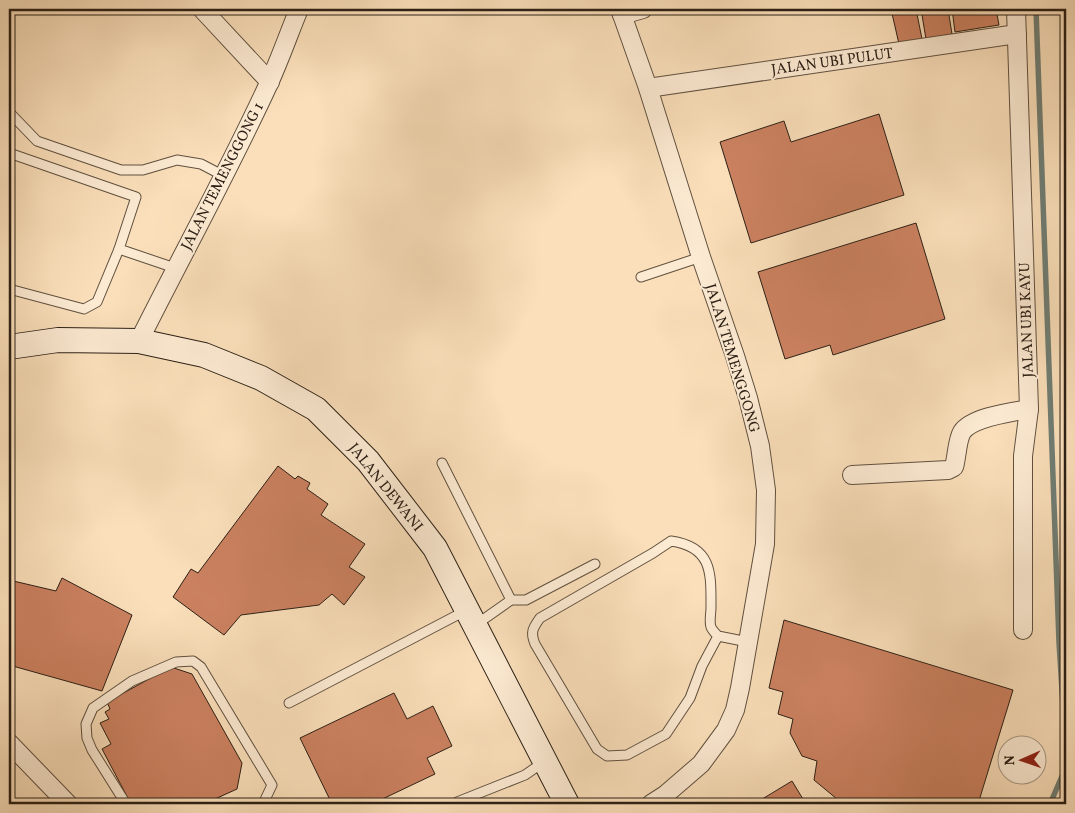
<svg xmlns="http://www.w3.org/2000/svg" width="1075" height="813" font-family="Vollkorn,serif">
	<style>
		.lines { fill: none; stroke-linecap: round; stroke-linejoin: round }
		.stream { stroke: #707e74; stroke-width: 5.5 }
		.building { fill: #cb8160; stroke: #2c2016 }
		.lane-casing { stroke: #60503f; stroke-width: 11 }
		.street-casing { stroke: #60503f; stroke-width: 20 }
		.secondary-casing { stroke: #2c2016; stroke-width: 26 }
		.lane { stroke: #fcead2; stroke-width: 9 }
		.street { stroke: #fcead2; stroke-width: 18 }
		.secondary { stroke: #fcead2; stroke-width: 24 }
		.labels { text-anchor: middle; stroke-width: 4; stroke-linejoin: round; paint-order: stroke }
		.street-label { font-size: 15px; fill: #2c2016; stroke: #fcead2 }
	</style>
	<rect width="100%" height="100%" fill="#fadfba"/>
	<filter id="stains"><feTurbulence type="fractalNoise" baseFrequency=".004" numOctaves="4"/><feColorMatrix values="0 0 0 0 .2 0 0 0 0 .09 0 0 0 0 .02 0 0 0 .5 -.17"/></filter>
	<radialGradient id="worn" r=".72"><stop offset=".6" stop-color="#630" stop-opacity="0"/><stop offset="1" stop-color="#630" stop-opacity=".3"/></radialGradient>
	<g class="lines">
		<!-- stream -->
		<g class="stream">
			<path d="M1036,9L1059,642L1066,754"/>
			<path d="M1050,804L1066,767"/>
		</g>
	</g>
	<!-- building -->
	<g class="building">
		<path d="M891,9H916L922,39L899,44Z"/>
		<path d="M921,9H948L952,34L926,39Z"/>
		<path d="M952,9H996L999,25L955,32Z"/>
		<path d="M879,114L904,195L751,243L720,142L784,121L791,142Z"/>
		<path d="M916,223L945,319L833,355L830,345L785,359L758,272Z"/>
		<path d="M278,466L295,479L298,476L310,483L307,489L328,504L321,515L365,544L349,567L365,577L344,605L332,594L319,605L241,615L224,635L173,597L191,569L198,573Z"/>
		<path d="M62,578L132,615L102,691L9,665V580L56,591Z"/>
		<path d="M784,620L1013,690L978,804H843L814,780L817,761L802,756L790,733L793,719L778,714L783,692L769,688Z"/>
		<path d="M171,667L192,674L242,763L237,789L204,804H131L102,749L111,744L100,723L109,719L105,712L110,709L107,702Z"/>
		<path d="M394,693L407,719L433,706L452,746L427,758L435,774L372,804H332L300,738Z"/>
		<path d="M792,781L806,804H754Z"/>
		<path d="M481,798L484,804H471Z"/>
	</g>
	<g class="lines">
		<!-- lane casing -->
		<g class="lane-casing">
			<g id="lane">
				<path d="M9,112L37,141L121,170H143L177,160L201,164L224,176"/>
				<path d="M9,153L136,197L119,249L175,268"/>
				<path d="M641,277L701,257"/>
				<path d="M9,289L84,309L97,302L119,249"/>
				<path d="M442,463L511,600"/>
				<path d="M474,624L484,619L511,600H526L595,564"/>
				<path d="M718,636L702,666L690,698L666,734L627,755L607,756L597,749L535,644C530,632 533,628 540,618L653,553L671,541C713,547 711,574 711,608C711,613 709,622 711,627C712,630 716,634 718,636L748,642"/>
				<path d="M289,703L467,610"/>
				<path d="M457,802L525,775L545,761"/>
				<path d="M126,804L92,750L87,738L86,724L93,708L132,681L176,662L193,661L201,667L272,785L263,804"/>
			</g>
		</g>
		<!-- street casing -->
		<g class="street-casing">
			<g id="street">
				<path d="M202,9L270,82"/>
				<path d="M620,9L648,88L701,257L735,356L748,398L760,446L766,490L765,544L740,688L735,710L726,730L701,764L665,795L651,804"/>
				<path d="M1016,9L1029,409L1023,456V630"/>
				<path d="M622,15L643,9"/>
				<path d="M648,88L1017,34"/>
				<path d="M139,341C182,255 229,170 269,83C280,59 289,33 299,9"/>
				<path d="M852,475L948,470L954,467C957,457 957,440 962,432C972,417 1012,412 1029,409"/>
				<path d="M9,743L68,804"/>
			</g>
		</g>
		<!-- secondary casing -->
		<g class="secondary-casing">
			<path id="secondary" d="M9,347L58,340L139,341L204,355L261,378L316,409L368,461L435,548L567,804"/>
		</g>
		<!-- lane -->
		<use href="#lane" class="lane"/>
		<!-- street -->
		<use href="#street" class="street"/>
		<!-- secondary -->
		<use href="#secondary" class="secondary"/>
	</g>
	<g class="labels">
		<!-- street labels -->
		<g class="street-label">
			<text transform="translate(832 61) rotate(-8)" y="5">JALAN UBI PULUT</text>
			<text transform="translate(222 176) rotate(-63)" y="5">JALAN TEMENGGONG 1</text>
			<text transform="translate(1026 320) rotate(-92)" y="5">JALAN UBI KAYU</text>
			<text transform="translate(733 358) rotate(73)" y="5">JALAN TEMENGGONG</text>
			<text transform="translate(386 487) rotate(51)" y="5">JALAN DEWANI</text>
		</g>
	</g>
	<!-- margin -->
	<rect width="1075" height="813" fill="none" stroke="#fadfba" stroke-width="30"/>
	<rect x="10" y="10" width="1055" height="793" fill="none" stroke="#2c2016" stroke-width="2.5"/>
	<rect x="15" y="15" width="1045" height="783" fill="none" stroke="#2c2016"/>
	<!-- north arrow -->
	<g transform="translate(1022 760) rotate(268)"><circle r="24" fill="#fcead2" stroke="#a99987"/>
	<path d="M0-4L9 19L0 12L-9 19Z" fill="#8f2418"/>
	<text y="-8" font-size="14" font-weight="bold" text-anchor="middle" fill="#2c2016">N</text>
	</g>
	<rect width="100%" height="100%" filter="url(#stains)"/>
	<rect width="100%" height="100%" fill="url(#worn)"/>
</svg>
